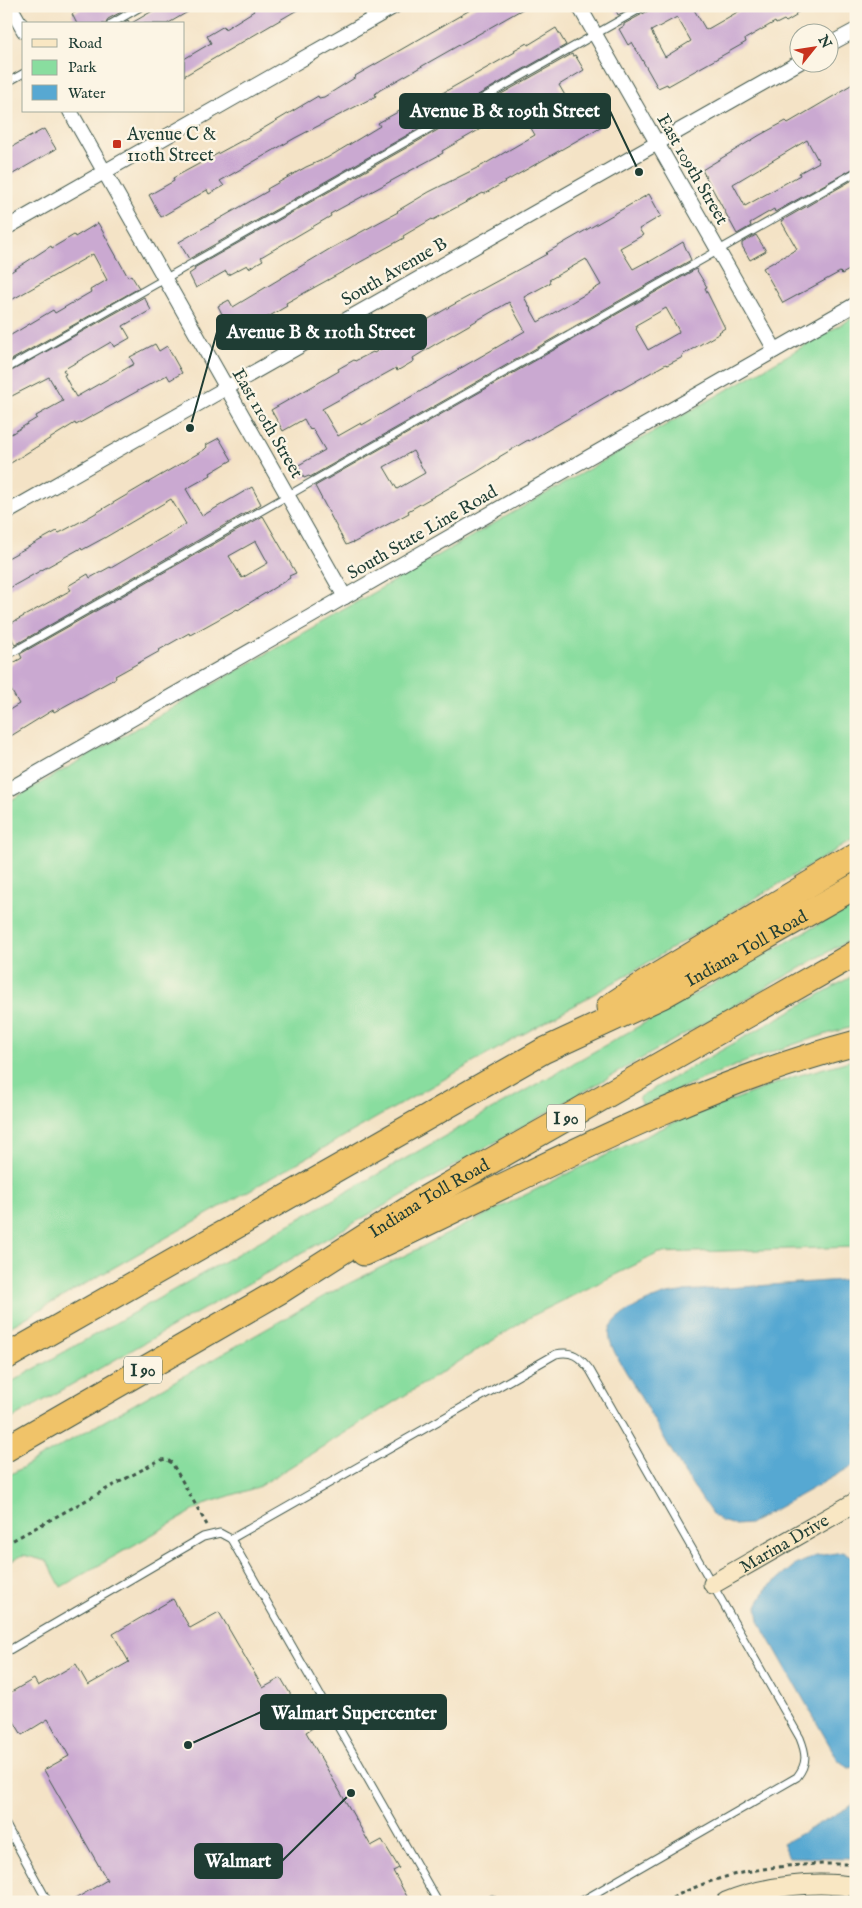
<svg xmlns="http://www.w3.org/2000/svg" width="862" height="1908" font-family="'IM FELL English',serif">
	<style>
		.green { fill: #89dd9f; stroke: #548d6a }
		.water { fill: #57a8d2; stroke: #3b7283 }
		.building { fill: #caa9d1; fill-rule: evenodd }
		.lines { fill: none; stroke-linecap: round; stroke-linejoin: round }
		.lane-casing { stroke: #3f564a; stroke-width: 9 }
		.street-casing { stroke: #3f564a; stroke-width: 16 }
		.secondary-casing { stroke: #3f564a; stroke-width: 21 }
		.highway-casing { stroke: #3f564a; stroke-width: 27 }
		.path { stroke: #3f564a; stroke-width: 3; stroke-dasharray: 4 4; stroke-linecap: butt }
		.lane { stroke: #fff; stroke-width: 7 }
		.street { stroke: #fff; stroke-width: 14 }
		.secondary { stroke: #f9e7c3; stroke-width: 19 }
		.highway { stroke: #f0c369; stroke-width: 25 }
		.poi-dot { fill: #c8321e; stroke: #fcf5e5; stroke-width: 2 }
		.labels { text-anchor: middle; stroke-width: 4.5; stroke-linejoin: round; paint-order: stroke }
		.shield { fill: #fcf5e5; stroke: #617469; stroke-width: 1 }
		.shield-label { font-size: 16px; font-weight: bold; fill: #1f3d34 }
		.poi-label { font-size: 18px; fill: #1f3d34; stroke: #fcf5e5; text-anchor: start }
		.street-label { font-size: 18px; fill: #1f3d34; stroke: #fcf5e5 }
		.leader { fill: none; stroke: #1f3d34; stroke-width: 2 }
		.callout-dot { fill: #1f3d34; stroke: #fcf5e5; stroke-width: 2 }
		.callout { fill: #1f3d34; stroke: #1f3d34; stroke-width: 2 }
		.callout-label { font-size: 19px; text-anchor: middle; font-weight: bold; fill: #fff }
	</style>
	<rect width="100%" height="100%" fill="#fcf5e5"/>
	<filter id="ink" filterUnits="userSpaceOnUse"><feTurbulence type="fractalNoise" baseFrequency=".02" numOctaves="2"/><feDisplacementMap in="SourceGraphic" scale="10" xChannelSelector="R" yChannelSelector="G"/><feConvolveMatrix kernelMatrix="1 2 1 2 8 2 1 2 1" color-interpolation-filters="sRGB"/></filter>
	<filter id="wash" filterUnits="userSpaceOnUse"><feTurbulence type="fractalNoise" baseFrequency=".0096" numOctaves="4" result="noise"/><feDisplacementMap in="SourceGraphic" scale="20" xChannelSelector="R" yChannelSelector="G"/><feGaussianBlur stdDeviation="1.12" result="paint"/><feColorMatrix in="noise" values="0 0 0 0 0 0 0 0 0 0 0 0 0 0 0 0 0 1.4 0 .05"/><feComposite in="paint" operator="in"/></filter>
	<g filter="url(#wash)">
		<rect width="100%" height="100%" fill="#f4e3c6"/>
		<!-- green -->
		<g class="green">
			<path d="M856,316V838L627,975L6,1329V803Z"/>
			<path d="M856,903V936L6,1422V1385Z"/>
			<path d="M856,974V1026C782,1045 712,1074 643,1105L639,1097Z"/>
			<path d="M856,1059V1247L659,1253L532,1316L258,1487L207,1503L61,1587L47,1561L23,1555L6,1564V1477L328,1294L561,1177L673,1123L793,1077Z"/>
		</g>
		<!-- water -->
		<g class="water">
			<path d="M856,1279V1464L749,1524L735,1525L721,1521L712,1514L685,1474L615,1353C612,1346 608,1338 610,1330C613,1315 647,1301 661,1296C668,1293 677,1293 685,1291Z"/>
			<path d="M843,1552L856,1558V1766L849,1768L838,1760L759,1621L757,1606L766,1589L795,1565L816,1556Z"/>
			<path d="M856,1803V1858L789,1857L782,1844Z"/>
		</g>
		<g id="blocks">
			<!-- building -->
			<g class="building">
				<path d="M86,6H120L123,11L108,19L106,24H77L72,14Z"/>
				<path d="M161,6H198L167,24H122L128,20L130,24Z"/>
				<path d="M251,6H304L184,76V59L211,43L207,36L224,26L225,29L254,11Z"/>
				<path d="M477,6H528L380,90L375,94L376,96L295,138L220,181L224,186L209,194L207,190L161,217L149,195L174,181L173,178L254,134L318,96L319,98L324,97L356,77L355,76Z"/>
				<path d="M614,6H634L618,15Z"/>
				<path d="M650,6H696L693,8L706,30L748,6H808L795,14L796,16L786,22L784,20L776,24L775,22L745,39L746,42L741,45L668,86L667,84L658,88L632,42L628,45L619,29L624,26V24L648,11ZM677,17L691,41L665,57L651,31Z"/>
				<path d="M556,28L566,45L189,259L179,242L268,191L267,189L306,167L327,158L380,126L378,123L414,103L416,108L515,52L514,50L527,43L528,45Z"/>
				<path d="M572,54L573,56L575,55L584,70L559,85L575,113L597,100L609,122L484,194L483,193L433,220L432,219L403,236L404,238L286,303L287,306L230,339L217,317L222,314L218,306L229,300L233,307L328,250L398,212L397,211L429,192L483,165L535,135L520,109L499,121L498,119L442,151L443,153L330,214L331,216L261,257L263,260L249,268L247,265L228,275L226,271L196,288L189,274L195,270L194,268Z"/>
				<path d="M856,82V167L775,212L774,209L750,223L751,226L737,234L702,170L760,135L786,121L788,123L839,93V92ZM807,140L819,162L799,173L800,175L745,206L733,184Z"/>
				<path d="M44,129L56,149L6,178V150Z"/>
				<path d="M856,178V266L842,274L840,272L783,303L763,268L797,249L781,221Z"/>
				<path d="M649,194L661,216L639,229L643,235L620,248L633,269L648,261L649,262L683,242L691,260L310,477L309,476L304,478L297,466L325,450L312,428L310,430L304,419L283,431L271,410L339,371L338,369L354,360L355,361L373,352L374,353L411,332L410,330L451,306L547,254L546,253ZM586,259L601,285L538,322L524,297L550,283L549,280ZM509,302L525,331L362,425L361,423L338,436L322,409L396,368L397,371L414,361L413,358L434,345Z"/>
				<path d="M98,223L128,277L131,275L139,288L6,363V338L53,310L55,313L91,292L90,290L107,280L93,254L6,303V275L51,246L52,248L74,235L75,237Z"/>
				<path d="M756,235L766,251L750,260L742,246V243Z"/>
				<path d="M696,269L707,287L705,288L725,328L719,332L720,333L682,355L683,357L667,365L666,364L620,390L619,389L529,441L528,440L499,457V458L477,472L408,511L409,513L353,543V542L346,545L315,486ZM666,308L679,331L678,333L648,350L636,329L637,328L636,325ZM413,451L425,473L397,489L384,467Z"/>
				<path d="M144,297L151,310L123,326L130,338L114,347L111,342L63,370L66,374L64,375L76,397L134,364L130,357L155,344L159,351L167,346L182,373L170,380L167,375L76,425L75,423L6,466V437L37,418L36,416L63,401L49,377L6,399V374Z"/>
				<path d="M219,438L232,460L210,473L211,475L186,489L202,516L252,487L261,504L258,506L15,645L6,626L71,590L68,586L88,574L90,578L110,567L111,568L186,524L171,499L106,537L82,550L81,548L6,590V559L57,531L59,533L63,531L89,517L204,450L207,447L206,445Z"/>
				<path d="M263,516L296,573L289,576L290,578L238,610L237,609L190,635L189,633L159,650L160,651L115,676L116,678L54,712L53,710L6,739V712L19,704L6,681V667L22,658L20,654ZM256,541L268,563L242,578L229,556Z"/>
				<path d="M173,1599L190,1628L219,1612L263,1688L281,1678L295,1702L301,1699L316,1726L306,1732L371,1846L382,1840L399,1868L393,1871L410,1902H70L107,1880L44,1770L69,1756L48,1719L22,1735L6,1708V1695L34,1679L38,1686L76,1664L88,1685L129,1662L113,1634Z"/>
			</g>
		</g>
	</g>
	<g filter="url(#ink)">
		<use href="#blocks" fill-opacity="0" stroke="#3f564a" stroke-width="1"/>
		<g class="lines">
			<!-- lane casing -->
			<g class="lane-casing">
				<g id="lane">
					<path d="M111,24L142,6"/>
					<path d="M6,83L24,73"/>
					<path d="M6,369L645,6"/>
					<path d="M6,656L856,172"/>
					<path d="M231,1539L556,1354C572,1350 580,1357 590,1370L800,1738C806,1753 808,1763 797,1777L580,1902"/>
					<path d="M6,1652L203,1537L220,1533L231,1539L438,1902"/>
					<path d="M6,1825L48,1902"/>
					<path d="M488,1902L492,1899L493,1902"/>
				</g>
			</g>
			<!-- street casing -->
			<g class="street-casing">
				<g id="street">
					<path d="M10,6L24,31"/>
					<path d="M579,6L775,350"/>
					<path d="M830,44L856,30"/>
					<path d="M70,111L345,597"/>
					<path d="M6,228L395,6"/>
					<path d="M6,513L800,62"/>
					<path d="M6,791L856,304"/>
				</g>
			</g>
			<!-- secondary casing -->
			<g class="secondary-casing">
				<g id="secondary">
					<path id="s1" d="M713,1584L856,1502"/>
					<path d="M726,1902C763,1886 816,1880 856,1887"/>
				</g>
			</g>
			<!-- highway casing -->
			<g class="highway-casing">
				<g id="highway">
					<path d="M609,1007L650,980L856,856"/>
					<path d="M364,1253C525,1178 683,1089 856,1043"/>
					<path id="s2" d="M6,1357L543,1051L662,996L856,886"/>
					<path id="s3" d="M6,1449L280,1291L426,1198L856,953"/>
				</g>
			</g>
			<!-- path -->
			<g class="path">
				<path d="M6,1544L158,1461L166,1459L172,1463L207,1525"/>
				<path d="M665,1902C724,1868 789,1863 856,1864"/>
			</g>
			<!-- lane -->
			<use href="#lane" class="lane"/>
			<!-- street -->
			<use href="#street" class="street"/>
			<!-- secondary -->
			<use href="#secondary" class="secondary"/>
			<!-- highway -->
			<use href="#highway" class="highway"/>
		</g>
	</g>
	<!-- markers -->
	<rect class="poi-dot" x="112" y="139" width="10" height="10" rx="2.5"/>
	<g class="labels">
		<!-- shield labels -->
		<g class="shield">
			<rect x="547" y="1104.5" width="38" height="27" rx="4"/>
			<rect x="124" y="1356.5" width="38" height="27" rx="4"/>
		</g>
		<g class="shield-label">
			<text x="566" y="1124">I 90</text>
			<text x="143" y="1376">I 90</text>
		</g>
		<!-- poi labels -->
		<g class="poi-label">
			<text x="127" y="140">Avenue C &amp;<tspan x="127" dy="21">110th Street</tspan></text>
		</g>
		<!-- street labels -->
		<g class="street-label">
			<text transform="translate(693 169) rotate(60)" y="6">East 109th Street</text>
			<text transform="translate(394 271) rotate(-30)" y="6">South Avenue B</text>
			<text transform="translate(268 423) rotate(60)" y="6">East 110th Street</text>
			<text transform="translate(422 532) rotate(-30)" y="6">South State Line Road</text>
			<text dy="6" stroke="none"><textPath href="#s2" startOffset="846">Indiana Toll Road</textPath></text>
			<text dy="6" stroke="none"><textPath href="#s3" startOffset="492">Indiana Toll Road</textPath></text>
			<text dy="6" stroke="none"><textPath href="#s1" startOffset="82">Marina Drive</textPath></text>
		</g>
	</g>
	<!-- callouts -->
	<path class="leader" d="M639 172L610 111M190 428L217 332M188 1745L261 1712M351 1793L282 1861"/>
	<g class="callout-dot">
		<circle cx="639" cy="172" r="5"/>
		<circle cx="190" cy="428" r="5"/>
		<circle cx="188" cy="1745" r="5"/>
		<circle cx="351" cy="1793" r="5"/>
	</g>
	<g class="callout">
		<rect x="400" y="94" width="210" height="34" rx="5"/>
		<rect x="217" y="315" width="209" height="34" rx="5"/>
		<rect x="261" y="1695" width="185" height="34" rx="5"/>
		<rect x="195" y="1844" width="87" height="34" rx="5"/>
	</g>
	<g class="callout-label">
		<text x="505" y="117">Avenue B &amp; 109th Street</text>
		<text x="321" y="338">Avenue B &amp; 110th Street</text>
		<text x="354" y="1719">Walmart Supercenter</text>
		<text x="238" y="1867">Walmart</text>
	</g>
	<!-- margin -->
	<rect width="862" height="1908" fill="none" stroke="#fcf5e5" stroke-width="25"/>
	<!-- legend -->
	<rect x="22" y="22" width="162" height="90" fill="#fcf5e5" stroke="#a4ab9e"/>
	<rect x="32" y="39" width="25" height="8" fill="#f9e7c3" stroke="#a4ab9e"/>
	<text x="68" y="48" font-size="15" fill="#1f3d34">Road</text>
	<rect x="32" y="60" width="25" height="15" fill="#89dd9f" stroke="#a4ab9e"/>
	<text x="68" y="72" font-size="15" fill="#1f3d34">Park</text>
	<rect x="32" y="85" width="25" height="15" fill="#57a8d2" stroke="#a4ab9e"/>
	<text x="68" y="98" font-size="15" fill="#1f3d34">Water</text>
	<!-- north arrow -->
	<g transform="translate(814 48) rotate(60)"><circle r="24" fill="#fcf5e5" stroke="#a4ab9e"/>
	<path d="M0-4L9 19L0 12L-9 19Z" fill="#c8321e"/>
	<text y="-8" font-size="14" font-weight="bold" text-anchor="middle" fill="#1f3d34">N</text>
	</g>
</svg>
